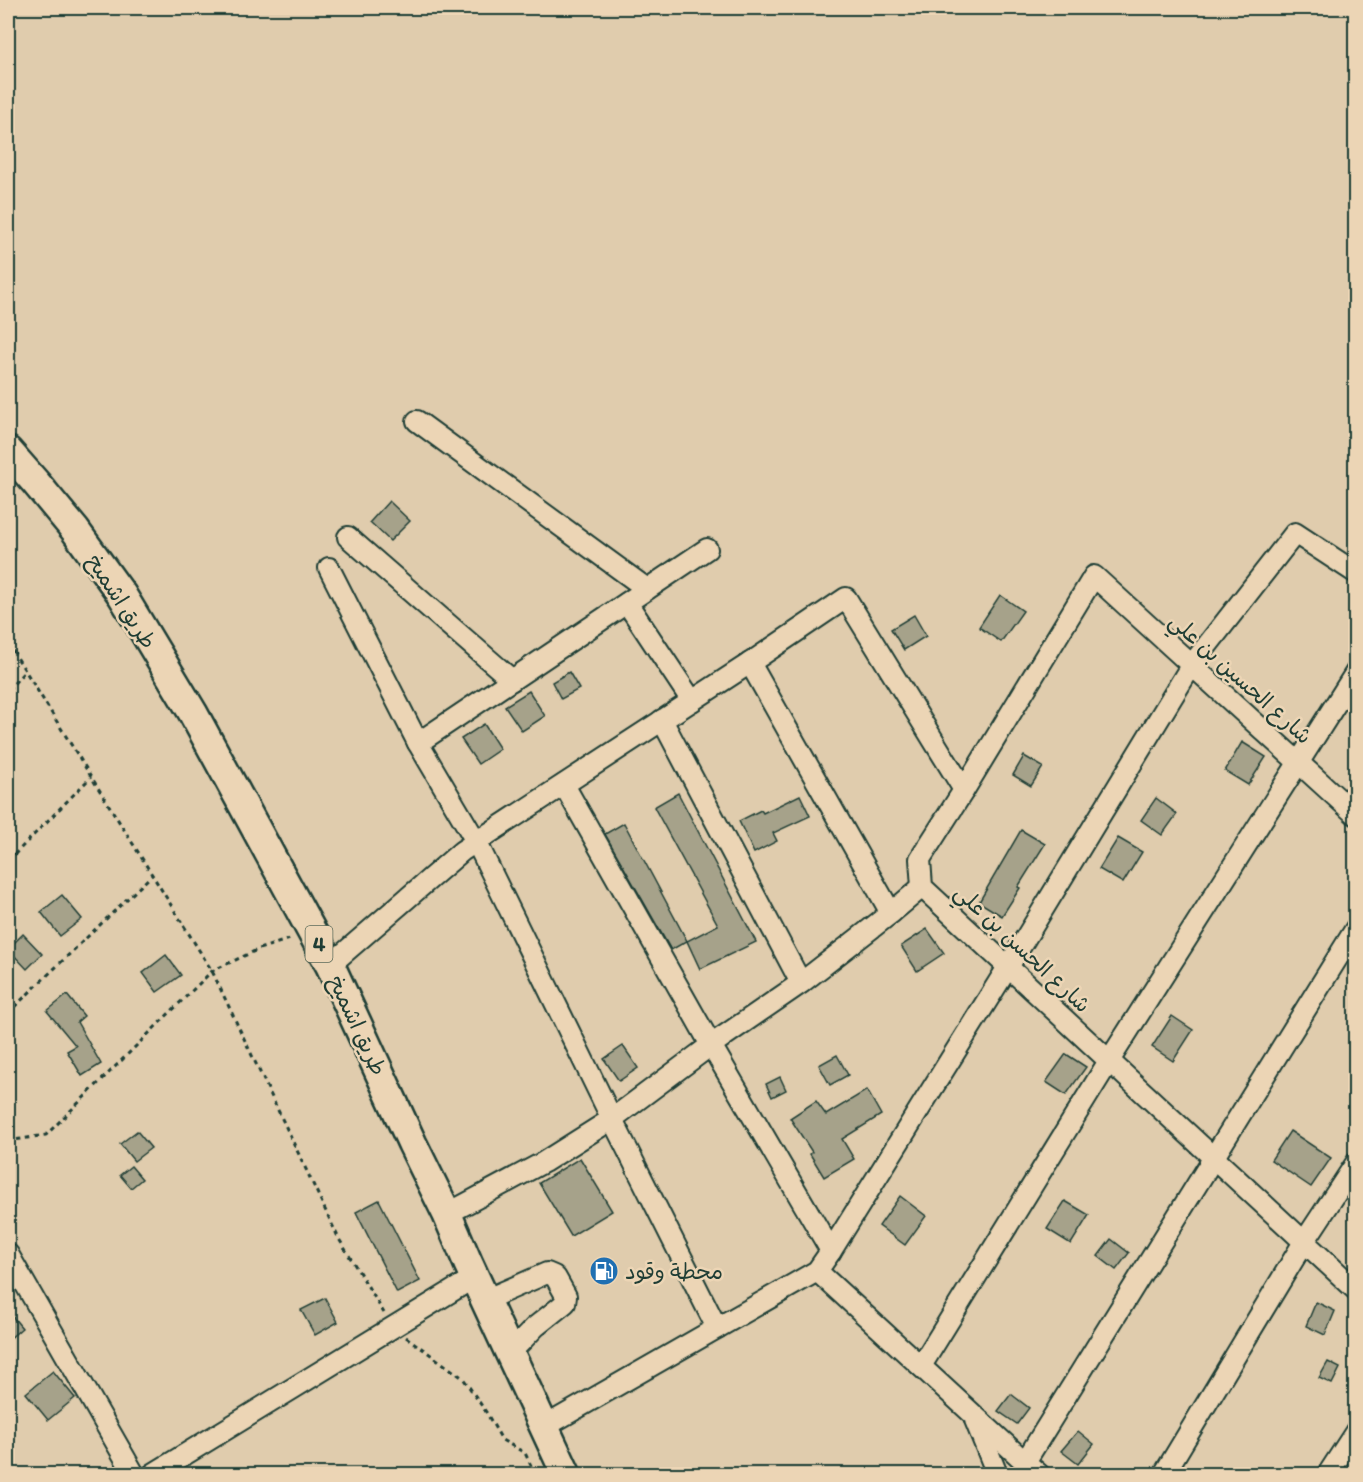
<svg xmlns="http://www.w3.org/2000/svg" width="1363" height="1482" font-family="Itim,'Playpen Sans Arabic',sans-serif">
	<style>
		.building { fill: #a6a28a; stroke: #1f3d34; stroke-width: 1.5 }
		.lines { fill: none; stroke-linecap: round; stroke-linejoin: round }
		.minor-casing { stroke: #1f3d34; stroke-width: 24 }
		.highway-casing { stroke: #1f3d34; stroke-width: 33 }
		.path { stroke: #1f3d34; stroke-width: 3; stroke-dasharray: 4.5 4.5; stroke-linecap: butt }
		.minor { stroke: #ecd5b5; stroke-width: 20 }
		.highway { stroke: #ecd5b5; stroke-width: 28 }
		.labels { text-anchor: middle; stroke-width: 5; stroke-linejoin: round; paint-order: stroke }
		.shield { fill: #ecd5b5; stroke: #5c6b5b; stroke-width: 1.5 }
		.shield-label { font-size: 21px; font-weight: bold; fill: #1f3d34 }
		.street-label { font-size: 22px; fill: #1f3d34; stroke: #ecd5b5 }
		.poi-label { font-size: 22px; fill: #1f3d34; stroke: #ecd5b5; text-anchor: start }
	</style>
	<rect width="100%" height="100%" fill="#e0ccad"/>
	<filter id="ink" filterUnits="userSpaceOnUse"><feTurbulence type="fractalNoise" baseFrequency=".0167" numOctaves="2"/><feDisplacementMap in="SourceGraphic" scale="12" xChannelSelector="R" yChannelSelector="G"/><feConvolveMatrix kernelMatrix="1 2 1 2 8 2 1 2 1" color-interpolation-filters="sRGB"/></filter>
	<g filter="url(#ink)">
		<!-- building -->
		<g class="building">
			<path d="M389,501L410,521L390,541L370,522Z"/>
			<path d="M1000,595L1023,611L1001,642L979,627Z"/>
			<path d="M914,615L926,636L904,650L891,629Z"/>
			<path d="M569,672L579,689L561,699L552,682Z"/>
			<path d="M529,691L545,716L522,731L505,706Z"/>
			<path d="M484,724L500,749L478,764L461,739Z"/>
			<path d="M1242,742L1266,757L1248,785L1225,771Z"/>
			<path d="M1024,756L1043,767L1031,786L1013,775Z"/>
			<path d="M678,793L756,942L700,969L687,941L718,925L654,807Z"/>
			<path d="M800,795L810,816L773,833L777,841L754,853L739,821L761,810L763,813Z"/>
			<path d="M1156,798L1177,814L1162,835L1141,820Z"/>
			<path d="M624,823L687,941L671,950L605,834Z"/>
			<path d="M1021,830L1045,844L1018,887L1020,888L1002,916L979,902Z"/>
			<path d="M1118,838L1142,852L1123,883L1099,869Z"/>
			<path d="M62,895L82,919L60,936L41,912Z"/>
			<path d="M927,929L944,953L917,971L901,946Z"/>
			<path d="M23,934L42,954L27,969L8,949Z"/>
			<path d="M166,955L181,975L157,992L143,973Z"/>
			<path d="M67,995L84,1016L77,1022L101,1064L82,1076L67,1051L76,1046L47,1011Z"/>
			<path d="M1172,1016L1193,1030L1173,1061L1152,1047Z"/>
			<path d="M623,1046L638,1068L619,1081L604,1059Z"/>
			<path d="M1066,1054L1086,1067L1066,1095L1046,1082Z"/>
			<path d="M837,1055L848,1075L830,1085L819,1065Z"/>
			<path d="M780,1077L786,1090L772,1097L766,1084Z"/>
			<path d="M867,1090L881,1115L842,1139L854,1159L824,1177L810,1154L812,1152L790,1118L816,1101L826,1115Z"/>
			<path d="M137,1131L151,1148L134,1161L120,1144Z"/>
			<path d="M1290,1131L1331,1158L1311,1187L1271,1160Z"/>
			<path d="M580,1158L612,1211L571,1236L539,1183Z"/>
			<path d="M131,1166L142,1179L131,1188L120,1175Z"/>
			<path d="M900,1196L926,1216L905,1245L879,1226Z"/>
			<path d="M379,1200L420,1281L397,1293L356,1212Z"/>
			<path d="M1065,1201L1089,1215L1071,1244L1047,1229Z"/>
			<path d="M1111,1239L1129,1253L1116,1270L1098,1256Z"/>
			<path d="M325,1298L338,1322L315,1335L301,1310Z"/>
			<path d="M1316,1302L1335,1311L1325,1335L1306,1326Z"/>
			<path d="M8,1311L22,1328L8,1340Z"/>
			<path d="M1328,1362L1340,1368L1332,1384L1319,1378Z"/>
			<path d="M53,1371L75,1398L48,1420L26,1393Z"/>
			<path d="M1011,1394L1029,1408L1017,1424L998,1411Z"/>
			<path d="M1078,1431L1094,1444L1078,1464L1061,1451Z"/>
		</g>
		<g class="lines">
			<!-- minor casing -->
			<g class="minor-casing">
				<g id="minor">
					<path d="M417,421L647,589"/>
					<path d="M348,537L512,680"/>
					<path d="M329,568L418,743L477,843L612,1119L717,1328L817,1271L831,1251L1008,967L1191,666L1295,533L1356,573"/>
					<path d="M627,603L692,701"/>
					<path d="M750,663L891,913"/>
					<path d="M662,720L801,983"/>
					<path d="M418,743L707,549"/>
					<path d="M564,785L711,1045L831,1251"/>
					<path d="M1356,815L1094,576L964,790L920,859L922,887L1356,1290"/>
					<path d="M330,965L462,851L750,663L846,598L964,790"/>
					<path d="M447,1214L544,1162L612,1119L711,1045L801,983L891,913L922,887"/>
					<path d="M8,1254L134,1474"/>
					<path d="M817,1271L1025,1462"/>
					<path d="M485,1300L547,1273L554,1276L556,1278L566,1296L565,1303L535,1327L510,1353"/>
					<path d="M921,1366L1109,1061L1356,672"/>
					<path d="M975,1420L997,1474"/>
					<path d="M544,1427L717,1328"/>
					<path d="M153,1474L475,1277"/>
					<path d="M1039,1474L1025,1462L1356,928"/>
					<path d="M1164,1474L1304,1242L1356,1163"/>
					<path d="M1328,1474L1356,1431"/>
				</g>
			</g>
			<!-- highway casing -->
			<g class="highway-casing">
				<path id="highway" d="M8,451L36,483L75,530L122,595L193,713L330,965L412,1143L447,1214L468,1263L566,1474"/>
			</g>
			<!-- path -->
			<g class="path">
				<path d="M8,643L212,971L339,1239L384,1313"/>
				<path d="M8,690L25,671"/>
				<path d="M8,861L91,777"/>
				<path d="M8,1013L152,875"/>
				<path d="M8,1141L46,1135L212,971L259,949L293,938"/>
				<path d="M406,1337L463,1378L486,1412L502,1440L525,1453L535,1474"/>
			</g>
			<!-- minor -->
			<use href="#minor" class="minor"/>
			<!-- highway -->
			<use href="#highway" class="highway"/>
		</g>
	</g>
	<!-- icons -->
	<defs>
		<g id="fuel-disc" transform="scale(1.5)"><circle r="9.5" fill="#1f6fb2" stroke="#ecd5b5"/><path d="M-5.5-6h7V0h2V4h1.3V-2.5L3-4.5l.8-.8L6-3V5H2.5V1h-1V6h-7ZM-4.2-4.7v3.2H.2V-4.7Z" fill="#fff"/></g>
	</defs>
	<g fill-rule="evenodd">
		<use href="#fuel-disc" x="604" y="1271"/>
	</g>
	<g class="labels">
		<!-- shield labels -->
		<rect class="shield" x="305.5" y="926" width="27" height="36" rx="4.5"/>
		<g class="shield-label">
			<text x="319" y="951">4</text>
		</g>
		<!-- street labels -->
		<g class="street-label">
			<text transform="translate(122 601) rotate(57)" y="8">طريق اشميخ</text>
			<text transform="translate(1241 678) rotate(42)" y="8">شارع الحسين بن علي</text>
			<text transform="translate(1023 948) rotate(43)" y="8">شارع الحسن بن علي</text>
			<text transform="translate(358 1025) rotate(65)" y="8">طريق اشميخ</text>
		</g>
		<!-- poi labels -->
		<g class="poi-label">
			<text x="625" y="1279">محطة وقود</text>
		</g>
	</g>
	<!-- margin -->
	<rect width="1363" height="1482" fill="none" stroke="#ecd5b5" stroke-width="30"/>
	<rect x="15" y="15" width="1333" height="1452" fill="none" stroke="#1f3d34" stroke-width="2" filter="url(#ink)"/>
</svg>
